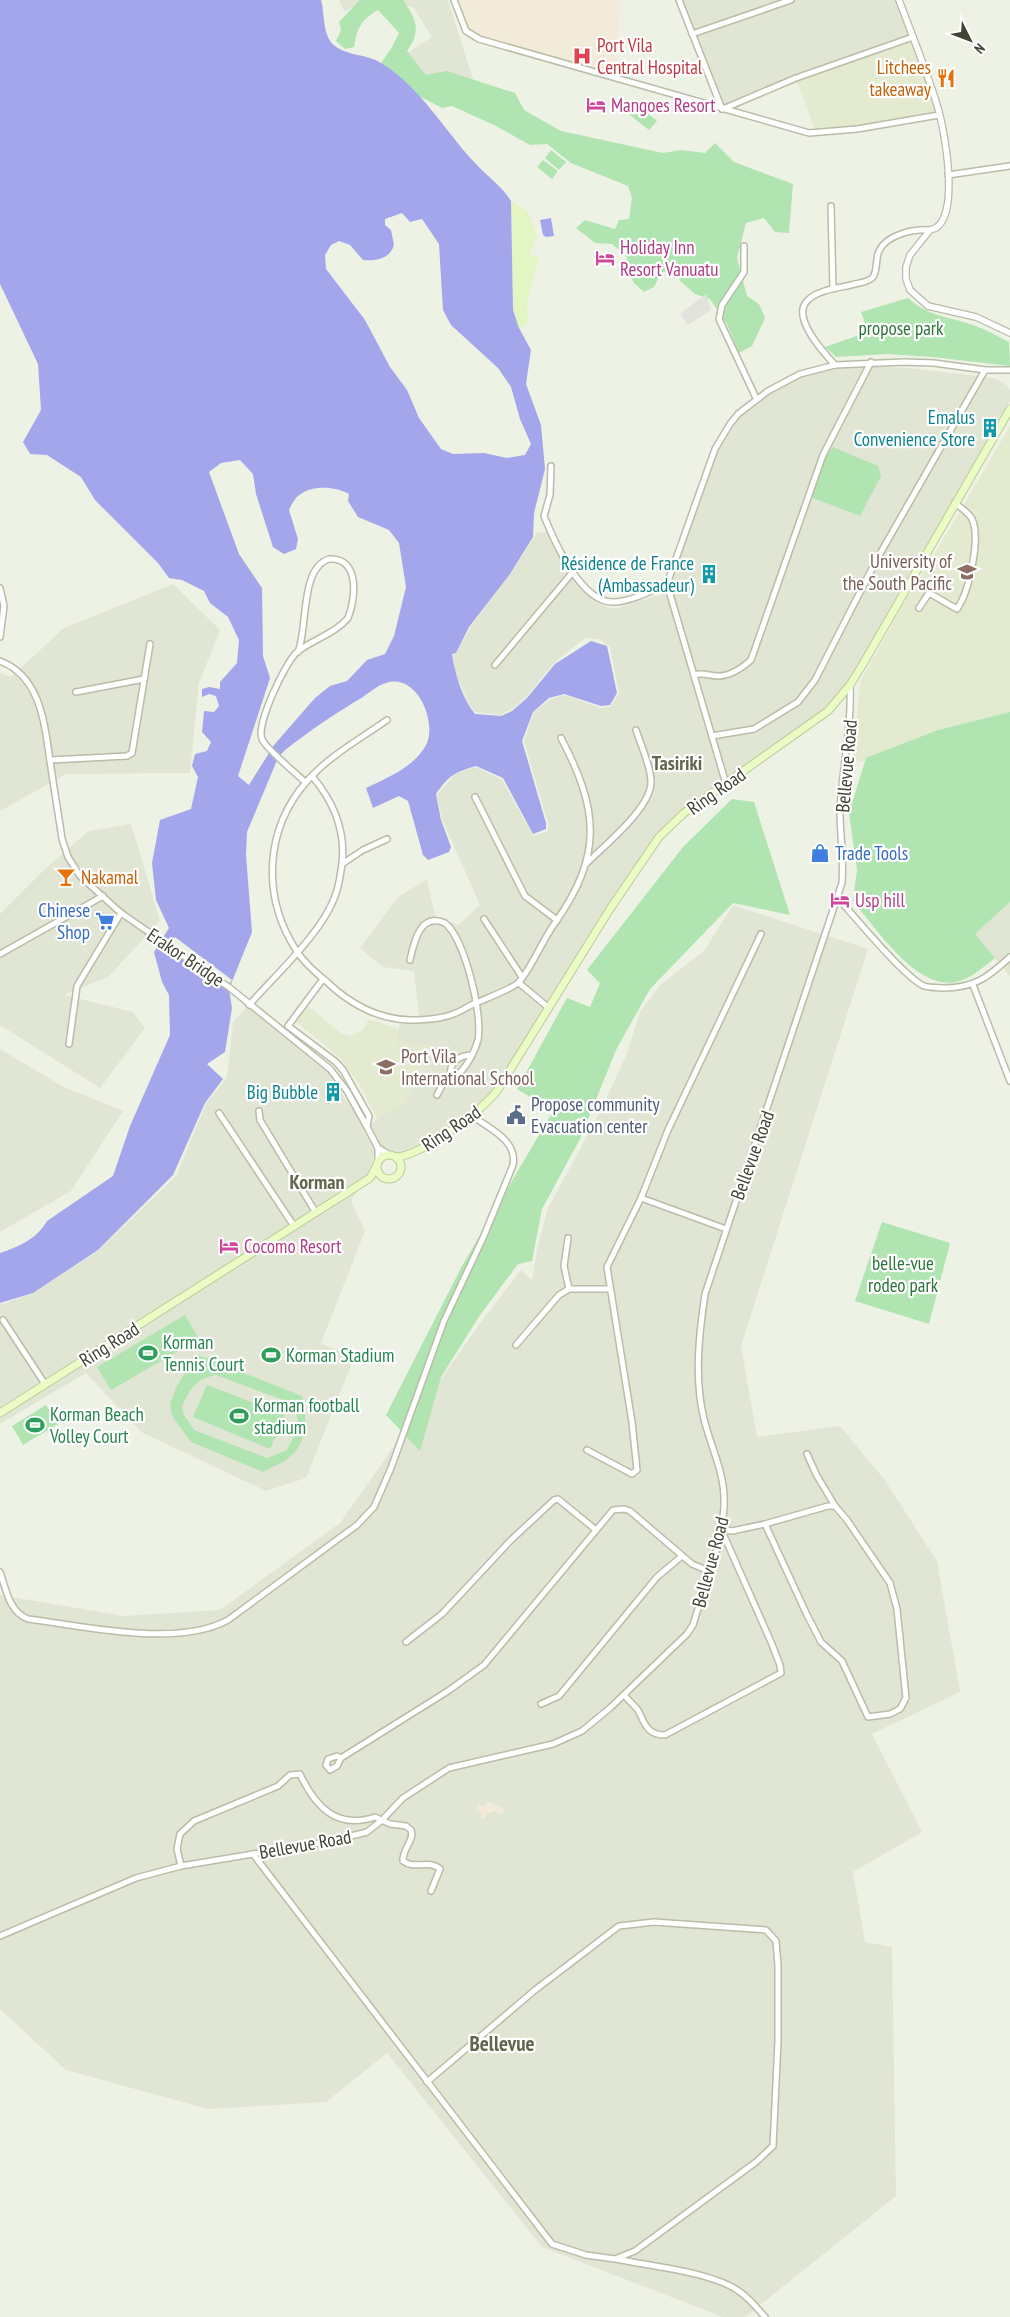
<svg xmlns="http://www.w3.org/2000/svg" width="1010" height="2317" font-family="'PT Sans Narrow',sans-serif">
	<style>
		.residential { fill: #e1e5d4 }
		.education { fill: #e3ead0 }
		.medical { fill: #f2ebd9 }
		.green { fill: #b0e4b1; fill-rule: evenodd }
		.sand { fill: #e3f5c3 }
		.parking { fill: #e2e3dd }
		.water { fill: #a4a6ec; fill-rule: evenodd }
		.pier { fill: #eef2e5 }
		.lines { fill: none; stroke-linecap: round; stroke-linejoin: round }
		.minor-casing { stroke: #b8bda9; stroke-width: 8 }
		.tertiary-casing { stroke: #b8bda9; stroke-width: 8 }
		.secondary-casing { stroke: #bbcc95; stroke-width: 9 }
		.minor { stroke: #fff; stroke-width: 5 }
		.tertiary { stroke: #fff; stroke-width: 5.5 }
		.secondary { stroke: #eafbc6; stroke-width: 7 }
		.labels { text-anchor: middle; stroke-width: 4.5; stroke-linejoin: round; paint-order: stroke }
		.health-label { font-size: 19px; fill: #be3a42; stroke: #fff; text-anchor: start }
		.food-label { font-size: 19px; fill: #c56008; stroke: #fff; text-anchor: end }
		.hotel-label { font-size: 19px; fill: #b23c85; stroke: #fff; text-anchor: start }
		.park-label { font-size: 19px; fill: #2c7239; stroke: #fff }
		.culture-label { font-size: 19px; fill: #0d838f; stroke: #fff; text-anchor: end }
		.education-label { font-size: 19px; fill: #785e54; stroke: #fff; text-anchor: end }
		.street-label { font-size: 19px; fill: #414435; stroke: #fff }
		.shop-label { font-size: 19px; fill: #366cbe; stroke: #fff; text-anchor: start }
		.service-label { font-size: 19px; fill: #4e5e75; stroke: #fff; text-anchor: start }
		.leisure-label { font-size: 19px; fill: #27864d; stroke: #fff; text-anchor: start }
		.neighbourhood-label { font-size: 20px; font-weight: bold; fill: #62664d; stroke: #fff }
		.quarter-label { font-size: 21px; font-weight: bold; fill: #62664d; stroke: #fff }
	</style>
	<rect width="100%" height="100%" fill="#eef2e5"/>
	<!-- residential -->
	<g class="residential">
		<path d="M339,0H375L344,11Z"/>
		<path d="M384,0H448L473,79L424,81L407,53L432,37L414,8Z"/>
		<path d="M679,0H899L913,37L796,78L722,109Z"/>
		<path d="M849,366L910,368L994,378L1007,385L1010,390V401L952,501L910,581L836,702L659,837L494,1097L425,1145L396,1157L384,1155L367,1127L377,1119L432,1045L395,1044L400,1023L419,1017L414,971L383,967L360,948L397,898L427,879L435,916L458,925L480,905L442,819L437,795L455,774L475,767L502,780L533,836L548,831V823L524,741L534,712L549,700L564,695L601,708L610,707L619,694L610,647L599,639L585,638L554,663L526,697L512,709L500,715L475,712L469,704L455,672L453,654H456L471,626L510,574L537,533L547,532L575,580L596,602L609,608H618L672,591L671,582L674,566L716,455L738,420L764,397L788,382L825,369Z"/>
		<path d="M173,584L220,630L199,683L190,773L66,774L0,811V673L11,677L64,628Z"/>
		<path d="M131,824L160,921L108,977L64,995L133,1012L145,1028L100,1088L0,1025V914L45,869L89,831Z"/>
		<path d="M1010,902V976L975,934Z"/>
		<path d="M733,905L868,949L741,1346L757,1437L840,1426L884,1479L937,1561L960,1692L872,1734L922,1832L853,1872L865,1942L892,1947L896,2196L745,2317H723L542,2247L387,2053L326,2102L208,2109L66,2070L0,2009V1595L124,1616L220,1610L340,1523L481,1322L521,1270L532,1280L538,1245L548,1208L599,1114L626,1056L640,1012L660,985L704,951Z"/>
		<path d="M247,1007L326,1070L361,1122L375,1151L369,1173L351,1201L365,1231L321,1343L354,1358L306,1478L266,1491L141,1432L86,1373L0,1424V1305L33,1293L98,1251L176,1176L206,1104L227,1077L233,1022Z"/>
		<path d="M0,1049L62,1086L123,1111L71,1191L0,1232Z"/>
	</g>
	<!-- education -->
	<g class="education">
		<path d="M913,37L939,115L816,133L796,78Z"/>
		<path d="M1010,426V712L938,730L860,762L853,759L860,682L901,608L946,535Z"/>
		<path d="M308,1006L341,1033L350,1036L363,1030L369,1019L399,1029L396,1044L432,1045L422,1075L403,1106L377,1119L360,1085L340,1058L296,1022Z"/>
	</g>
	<!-- medical -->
	<g class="medical">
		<path d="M458,0H620L617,78L475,34L468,29Z"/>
		<path d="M488,1801L504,1809L502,1814L494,1811L487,1814L484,1819L480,1817L482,1813L476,1810L478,1804L485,1807Z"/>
	</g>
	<!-- green -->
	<g class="green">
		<path d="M360,0H403C416,19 422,30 407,51L426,75L447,71L515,93L524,110L561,131L663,153L681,150L705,153L715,143L734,162L793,184L789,233L775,232L764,218L746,223L737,258L747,296L759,304L765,318L752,346L739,353L727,324L710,299L695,294L680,281L676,268L661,273L654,287L644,292L633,282L626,256L612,244L595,243L576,228L585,220L615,229L619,220L629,219L632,198L628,186L571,163L547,144L530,145L496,126L452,106L442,108L419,96L381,63L391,49L399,33L378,10C361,20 357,28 354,47L345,49L336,41L341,30L339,22Z"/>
		<path d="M634,102L657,121L649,130L626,112Z"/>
		<path d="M551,150L566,162L559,170L545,158Z"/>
		<path d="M543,160L558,171L552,179L537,167Z"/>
		<path d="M908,298C929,317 947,316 973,325C985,329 997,336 1009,342L1010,366L932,357L887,354L836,357L825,347L868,332L861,312Z"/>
		<path d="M833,447L878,466L881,476L860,516L810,497L826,457Z"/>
		<path d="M1010,712V902L975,934L995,958C983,967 971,979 956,982C916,990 876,928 853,901L857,870L849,813L866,758L938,730Z"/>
		<path d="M732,799L754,802L790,915L733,903L650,989L616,1050L580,1139L542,1209L532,1261L518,1264L480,1315L441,1377L420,1451L386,1415L462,1266L553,1111L517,1089L567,998L590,1007L600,983L587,970L683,847Z"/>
		<path d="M882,1222L950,1243L929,1324L855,1301Z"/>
		<path d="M185,1315L199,1339L111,1390L97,1367Z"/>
		<path d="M198,1355L302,1396C307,1416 308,1440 291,1456C285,1463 271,1467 263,1472L191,1442L172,1416L170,1404L176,1388L183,1376L194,1367ZM216,1375L291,1403C303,1424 297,1429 287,1450L267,1458L194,1430L184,1415L182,1406C191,1388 195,1379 216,1375Z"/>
		<path d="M207,1385L285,1415L270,1449L193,1417Z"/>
		<path d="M46,1405L58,1424L23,1445L12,1426Z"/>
	</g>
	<!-- sand -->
	<path class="sand" d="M511,201L528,211L537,236L529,254L539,258C534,284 523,295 529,323L519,328L513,310Z"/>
	<!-- parking -->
	<path class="parking" d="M706,294L711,310L688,325L680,314Z"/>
	<!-- water -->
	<g class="water">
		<path d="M0,0H321C325,14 322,36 335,46C348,56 367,54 381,63C421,87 445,132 477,165C489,178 502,186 511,201L513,310L519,328L531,350L526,384L541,425L545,469L534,513L533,537L510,574L469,627L456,653L452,654C455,674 462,698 475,714L501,716L512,711L527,698L555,664L591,641L607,646L617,693L610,705L601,706L564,694L549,698L533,712L522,741L546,823V829L533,834L503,778L476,766C455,772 448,776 436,794L441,820L451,847L449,852L428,860L423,855L408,801L399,796L373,808L366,788C387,778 412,768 425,747C439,724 417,672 386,683C378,685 370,692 363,697C336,713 309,731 284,751L278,758L247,832L246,855L252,932L229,989L232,1008L225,1052L207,1064L223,1079L205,1103L173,1175L98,1250L33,1293L0,1303V1253C18,1247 37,1239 47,1221L113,1176L130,1126L170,1035L169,995L162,982L154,952L169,928L156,900L152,863L160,820L191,809L198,777L192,766L195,754L207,751L211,742L202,732L204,711L214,712L219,706L216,696L209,694L202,697V689L209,687L220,689V682L237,663L239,640L228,617L210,603L204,591L182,580L169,578L158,563L95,500L81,477L47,455L30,454L23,442L41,410L38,364L0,284ZM402,213L410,222L422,219L439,244L443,310L451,325L498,368L511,387L520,419L531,444L525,455L507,458L484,453L453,454L441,449L419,418L407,390L390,367L365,320L326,269L325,255L331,245L339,241L350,245L363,260C376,261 390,259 394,245L391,230L385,225V219ZM240,460L253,474L256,494L273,547L284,554L296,549L298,539L289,510C291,506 294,499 298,496C311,485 334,486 349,494L348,501L358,517L389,530L399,543L406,587L394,636L385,654L367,660L347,681L330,686L315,698L274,745L249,785L238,776L270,678L263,656L262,588L239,554L209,472L221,463Z"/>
		<path d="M551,218L554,236L546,237L543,235L540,220Z"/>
	</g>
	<!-- pier -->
	<path class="pier" d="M175,937L232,980L226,988L169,946Z"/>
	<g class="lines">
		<!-- minor casing -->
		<g class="minor-casing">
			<g id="minor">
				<path d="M454,0L466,31L479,39L809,133L857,129L939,115"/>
				<path d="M679,0L722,109"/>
				<path d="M692,34L791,0"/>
				<path d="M723,109L796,78L913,37"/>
				<path d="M948,175L1010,166"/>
				<path d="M831,206L833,289"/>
				<path d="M744,246V272L722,305L719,319L756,398"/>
				<path d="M835,365C823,352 790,316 808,300C818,290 838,288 851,285C857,283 868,283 873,277C878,270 875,259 879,251C887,234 914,229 930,230"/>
				<path d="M551,466L550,495L544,516C554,541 582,605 615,602C632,601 651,591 667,584"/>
				<path d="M0,588L4,606L0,637"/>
				<path d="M919,608L929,593L957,609C969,592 981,538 972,519C968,512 961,508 955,503"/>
				<path d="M298,652C308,627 300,568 329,559C360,557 356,598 348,618C335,634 313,639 297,652C285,663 256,724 262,739C265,748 297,774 305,782"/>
				<path d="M0,661C45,678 45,734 52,774C55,796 59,817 62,839L68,857L80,876L121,913L230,988L330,1069L347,1091L367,1127L378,1148V1161"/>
				<path d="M495,665L572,573"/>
				<path d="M694,675C703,672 709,676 718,676C731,676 742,668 751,660L823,455L871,362"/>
				<path d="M76,692L144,679"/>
				<path d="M387,720C360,739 329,756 307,781C264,830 262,897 296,950C304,963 316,973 327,982C350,1004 378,1019 410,1020C425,1020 444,1019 458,1012C464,1010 469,1005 476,1003C485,999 514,988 519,982C531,969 543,939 555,923C603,855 599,810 561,738"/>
				<path d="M712,736L754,729L798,702L815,680L877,559L985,370"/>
				<path d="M50,760L127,756L132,753L150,644"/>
				<path d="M726,784L667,584L715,449L730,424L738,414L768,391L800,374L835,365L904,362L934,363L985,370H1010"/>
				<path d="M475,797L525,896L557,920"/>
				<path d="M587,863C605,845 651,808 651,782C651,766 641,746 636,730"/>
				<path d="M342,864L363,850L387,839"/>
				<path d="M838,898C854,916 905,978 924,986C930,988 937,987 943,988C974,988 987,978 1010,957"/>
				<path d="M484,919L522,977"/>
				<path d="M0,954L103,896"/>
				<path d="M410,960C414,942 420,912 445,923C465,939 483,1015 478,1040C475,1051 466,1069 456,1076C453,1078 449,1078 445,1080L437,1095"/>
				<path d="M323,979L288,1026L336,1062L343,1070L369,1116L367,1126"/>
				<path d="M519,983L549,1008"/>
				<path d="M973,985L1010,1081"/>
				<path d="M249,1005C274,977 319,935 333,901C339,889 340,877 342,864C346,830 333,801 312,776"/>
				<path d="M69,1044L77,986L121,913"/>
				<path d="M451,1077C448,1064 458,1055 472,1055"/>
				<path d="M259,1111L260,1120L316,1213"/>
				<path d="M219,1113L294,1226"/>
				<path d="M378,1148L388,1154"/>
				<path d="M641,1198L726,1229"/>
				<path d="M568,1238L564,1266L569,1289H610"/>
				<path d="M3,1320L45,1384"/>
				<path d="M516,1345L559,1295L569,1289"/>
				<path d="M587,1450L632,1474L637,1470L632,1422L607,1267L641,1198L668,1130L761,934"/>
				<path d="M765,1524L828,1506H835L817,1476L807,1454"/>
				<path d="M0,1572C6,1589 9,1612 28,1619C84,1626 177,1648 228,1620L357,1525L374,1507L391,1468L444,1321L483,1238L513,1165C518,1140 488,1128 471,1115"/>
				<path d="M406,1642L442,1614L511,1540L554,1500L558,1499L596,1530"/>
				<path d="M624,1695C628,1700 634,1705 638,1710C645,1724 647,1735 665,1735L781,1673L780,1665L771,1642L721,1529L732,1531L765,1524L807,1615L821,1642L842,1661L868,1717L890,1714L900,1709L906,1698L897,1609L890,1583L847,1520L835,1506"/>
				<path d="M541,1704L559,1696L657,1577L682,1556"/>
				<path d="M341,1758L337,1756L328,1759L326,1765L330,1770L337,1766L341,1758L448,1691L484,1665L613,1510L624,1509L630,1511L692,1564L709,1571"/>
				<path d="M253,1854L552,2244L586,2255L615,2259L635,2251L756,2162L773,2146L778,2041V1966L776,1941L766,1930L654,1922L619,1926L535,1990L427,2082"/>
				<path d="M181,1866L177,1849L180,1834L194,1821L278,1786L290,1775L300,1774C315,1806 336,1830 375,1817L390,1824L406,1826L411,1830C415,1840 402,1849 403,1861C415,1870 429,1859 440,1869L431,1891"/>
				<path d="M0,1936L136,1878L181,1866L331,1841L367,1832L382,1820L403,1798L449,1768L553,1744L582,1731L610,1708L687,1634L693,1625C704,1587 726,1535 724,1496C723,1470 710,1444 704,1419C694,1379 699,1334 705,1294L842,883C844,859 840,835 840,811C842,769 852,727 850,685"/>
				<path d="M616,2259C649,2266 714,2272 740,2292C750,2299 757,2308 765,2317"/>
			</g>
		</g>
		<!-- tertiary casing -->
		<g class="tertiary-casing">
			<path id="tertiary" d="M899,0C912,35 926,69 937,105C944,126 963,225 930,230L910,255L906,267V279L910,290L928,306L976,317L1010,333"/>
		</g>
		<!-- secondary casing -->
		<g class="secondary-casing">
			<g id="secondary">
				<circle cx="389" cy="1167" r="12"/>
				<path d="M396,1157C421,1156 481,1111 497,1091L610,909L659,837L684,813L828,711L850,685L863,664L1010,409"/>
				<path d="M0,1413L370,1178L377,1165"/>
			</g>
		</g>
		<!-- minor -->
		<use href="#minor" class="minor"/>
		<!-- tertiary -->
		<use href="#tertiary" class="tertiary"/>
		<!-- secondary -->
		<use href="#secondary" class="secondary"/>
	</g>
	<!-- icons -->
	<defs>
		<g id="hospital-bare" transform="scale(1.5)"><path d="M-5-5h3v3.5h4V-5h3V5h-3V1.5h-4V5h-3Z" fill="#e0444e" stroke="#fff" stroke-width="2.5" paint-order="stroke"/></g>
		<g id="restaurant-bare" transform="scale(1.5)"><path d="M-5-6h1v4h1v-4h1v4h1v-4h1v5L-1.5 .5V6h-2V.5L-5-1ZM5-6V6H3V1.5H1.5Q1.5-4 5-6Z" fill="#e8710a" stroke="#fff" stroke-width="2.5" paint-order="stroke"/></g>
		<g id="hotel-bare" transform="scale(1.5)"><path d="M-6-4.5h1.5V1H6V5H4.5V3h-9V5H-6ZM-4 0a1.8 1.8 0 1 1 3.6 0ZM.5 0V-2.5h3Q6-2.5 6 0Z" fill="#d1479c" stroke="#fff" stroke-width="2.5" paint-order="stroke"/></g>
		<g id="building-bare" transform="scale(1.5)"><path d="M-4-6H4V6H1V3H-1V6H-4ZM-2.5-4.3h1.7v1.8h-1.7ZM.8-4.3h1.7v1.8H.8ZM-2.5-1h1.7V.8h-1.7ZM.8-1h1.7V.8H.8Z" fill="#0f9aa8" stroke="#fff" stroke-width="2.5" paint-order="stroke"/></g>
		<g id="university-bare" transform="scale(1.5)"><path d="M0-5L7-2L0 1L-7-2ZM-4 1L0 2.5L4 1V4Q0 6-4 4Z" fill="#8d6e63" stroke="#fff" stroke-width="2.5" paint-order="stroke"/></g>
		<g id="shop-bare" transform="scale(1.5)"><path d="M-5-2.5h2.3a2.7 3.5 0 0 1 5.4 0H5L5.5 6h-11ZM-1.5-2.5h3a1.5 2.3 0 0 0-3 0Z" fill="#3f7fe0" stroke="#fff" stroke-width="2.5" paint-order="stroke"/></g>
		<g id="bar-bare" transform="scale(1.5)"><path d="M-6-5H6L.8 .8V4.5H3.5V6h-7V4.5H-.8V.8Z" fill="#e8710a" stroke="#fff" stroke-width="2.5" paint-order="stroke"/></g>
		<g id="supermarket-bare" transform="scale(1.5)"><path d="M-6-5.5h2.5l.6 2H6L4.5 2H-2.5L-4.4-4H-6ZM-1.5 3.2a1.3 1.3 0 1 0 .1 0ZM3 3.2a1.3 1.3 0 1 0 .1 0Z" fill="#3f7fe0" stroke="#fff" stroke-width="2.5" paint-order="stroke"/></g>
		<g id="school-bare" transform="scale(1.5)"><path d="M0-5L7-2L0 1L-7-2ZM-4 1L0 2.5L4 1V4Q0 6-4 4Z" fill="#8d6e63" stroke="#fff" stroke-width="2.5" paint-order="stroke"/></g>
		<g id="civic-bare" transform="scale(1.5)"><path d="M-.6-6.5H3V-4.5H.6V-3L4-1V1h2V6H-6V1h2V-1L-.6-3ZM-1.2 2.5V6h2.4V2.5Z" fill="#5c6f8a" stroke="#fff" stroke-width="2.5" paint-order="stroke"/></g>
		<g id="stadium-bare" transform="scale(1.5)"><path d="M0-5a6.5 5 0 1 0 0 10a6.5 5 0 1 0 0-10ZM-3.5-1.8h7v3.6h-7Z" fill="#2e9e5b" stroke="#fff" stroke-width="2.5" paint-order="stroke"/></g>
	</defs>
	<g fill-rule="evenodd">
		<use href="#hospital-bare" x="582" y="56"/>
		<use href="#restaurant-bare" x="946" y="78"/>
		<use href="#hotel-bare" x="596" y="105"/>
		<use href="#hotel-bare" x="605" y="258"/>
		<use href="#building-bare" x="990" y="428"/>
		<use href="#university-bare" x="967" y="572"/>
		<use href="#building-bare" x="709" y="574"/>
		<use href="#shop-bare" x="820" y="853"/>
		<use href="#bar-bare" x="66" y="877"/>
		<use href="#hotel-bare" x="840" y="900"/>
		<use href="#supermarket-bare" x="105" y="921"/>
		<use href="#school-bare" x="386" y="1067"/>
		<use href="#building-bare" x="333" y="1092"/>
		<use href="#civic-bare" x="516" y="1115"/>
		<use href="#hotel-bare" x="229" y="1246"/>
		<use href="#stadium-bare" x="148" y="1353"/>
		<use href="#stadium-bare" x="271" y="1355"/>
		<use href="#stadium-bare" x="239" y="1416"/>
		<use href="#stadium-bare" x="35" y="1425"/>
	</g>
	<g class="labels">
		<!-- health labels -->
		<g class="health-label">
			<text x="597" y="52">Port Vila<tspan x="597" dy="22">Central Hospital</tspan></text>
		</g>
		<!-- food labels -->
		<g class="food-label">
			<text x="931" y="74">Litchees<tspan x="931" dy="22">takeaway</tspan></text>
			<text x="81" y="884" text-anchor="start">Nakamal</text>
		</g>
		<!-- hotel labels -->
		<g class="hotel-label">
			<text x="611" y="112">Mangoes Resort</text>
			<text x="620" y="254">Holiday Inn<tspan x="620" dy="22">Resort Vanuatu</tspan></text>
			<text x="855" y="907">Usp hill</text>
			<text x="244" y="1253">Cocomo Resort</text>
		</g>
		<!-- park labels -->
		<g class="park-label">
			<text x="901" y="335">propose park</text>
			<text x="903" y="1270">belle-vue<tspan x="903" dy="22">rodeo park</tspan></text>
		</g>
		<!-- culture labels -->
		<g class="culture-label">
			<text x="975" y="424">Emalus<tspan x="975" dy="22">Convenience Store</tspan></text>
			<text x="694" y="570">Résidence de France<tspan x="694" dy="22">(Ambassadeur)</tspan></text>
			<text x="318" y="1099">Big Bubble</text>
		</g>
		<!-- education labels -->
		<g class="education-label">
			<text x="952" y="568">University of<tspan x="952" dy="22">the South Pacific</tspan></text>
			<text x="401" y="1063" text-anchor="start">Port Vila<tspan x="401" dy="22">International School</tspan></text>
		</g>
		<!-- street labels -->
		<g class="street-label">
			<text transform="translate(846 766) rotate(-85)" y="7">Bellevue Road</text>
			<text transform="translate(716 791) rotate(-35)" y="7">Ring Road</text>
			<text transform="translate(186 957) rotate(34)" y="7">Erakor Bridge</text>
			<text transform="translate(451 1128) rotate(-34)" y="7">Ring Road</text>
			<text transform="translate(752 1155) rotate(-70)" y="7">Bellevue Road</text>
			<text transform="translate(109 1344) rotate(-32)" y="7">Ring Road</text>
			<text transform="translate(710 1562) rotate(-75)" y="7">Bellevue Road</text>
			<text transform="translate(305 1844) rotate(-10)" y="7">Bellevue Road</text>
		</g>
		<!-- shop labels -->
		<g class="shop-label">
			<text x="835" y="860">Trade Tools</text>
			<text x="90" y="917" text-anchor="end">Chinese<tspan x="90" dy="22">Shop</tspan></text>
		</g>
		<!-- service labels -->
		<g class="service-label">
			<text x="531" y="1111">Propose community<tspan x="531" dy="22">Evacuation center</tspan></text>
		</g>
		<!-- leisure labels -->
		<g class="leisure-label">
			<text x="163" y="1349">Korman<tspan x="163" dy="22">Tennis Court</tspan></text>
			<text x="286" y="1362">Korman Stadium</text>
			<text x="254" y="1412">Korman football<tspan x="254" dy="22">stadium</tspan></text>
			<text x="50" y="1421">Korman Beach<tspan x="50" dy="22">Volley Court</tspan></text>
		</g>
		<!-- neighbourhood labels -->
		<g class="neighbourhood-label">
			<text x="677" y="770">Tasiriki</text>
			<text x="317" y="1189">Korman</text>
		</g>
		<!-- quarter labels -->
		<g class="quarter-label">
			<text x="502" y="2051">Bellevue</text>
		</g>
	</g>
	<!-- north arrow -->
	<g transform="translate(970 40) rotate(132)" stroke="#ffffff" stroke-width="4" paint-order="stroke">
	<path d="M0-4L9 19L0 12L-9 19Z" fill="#414435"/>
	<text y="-8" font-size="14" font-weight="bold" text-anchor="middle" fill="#414435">N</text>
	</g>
</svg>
